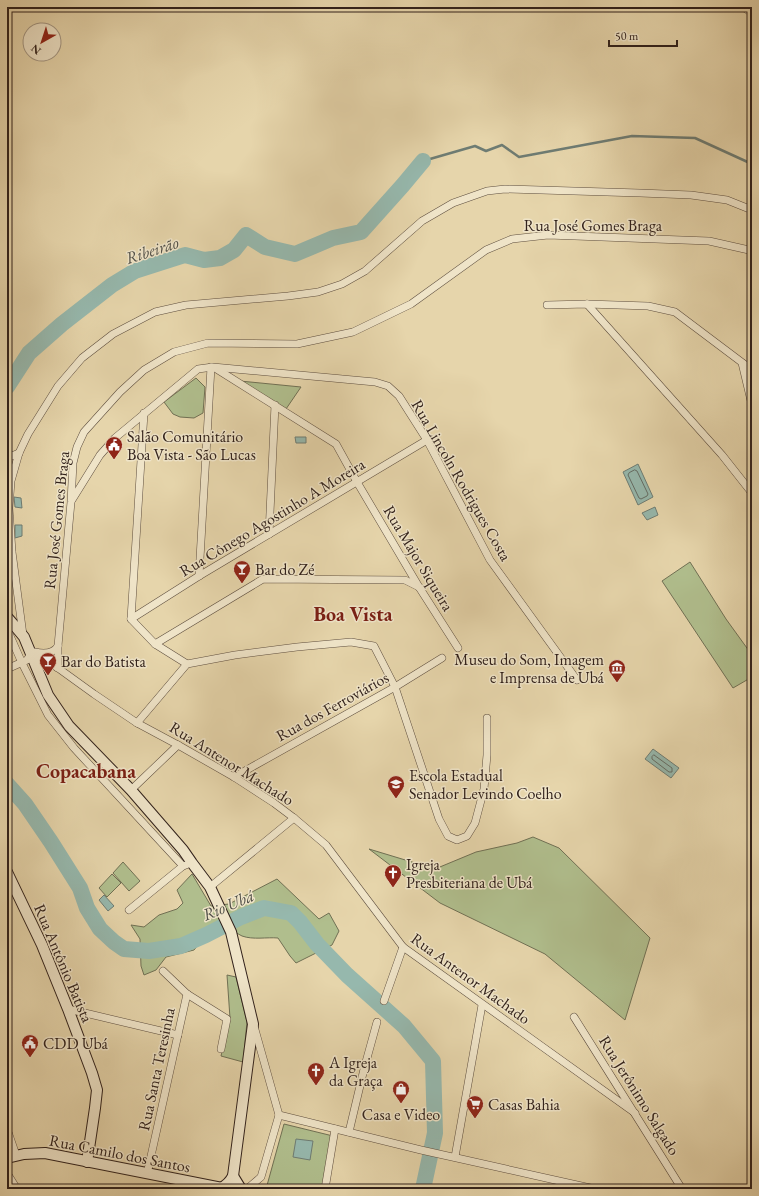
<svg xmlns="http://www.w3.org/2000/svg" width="759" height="1196" font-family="'EB Garamond',serif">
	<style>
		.green { fill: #b0be8d; stroke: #707054 }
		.water { fill: #96b8ad; stroke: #6e7c73 }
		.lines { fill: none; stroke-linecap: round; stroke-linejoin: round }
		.shore { stroke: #646c64; stroke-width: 1 }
		.stream { stroke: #6e7c73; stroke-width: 2.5 }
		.river { stroke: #96b8ad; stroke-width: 16 }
		.street-casing { stroke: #5e4e3f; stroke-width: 8 }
		.secondary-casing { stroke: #31211b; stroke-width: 12 }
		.street { stroke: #efe4c8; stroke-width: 7 }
		.secondary { stroke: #efe4c8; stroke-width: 10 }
		.labels { text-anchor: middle; stroke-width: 3; stroke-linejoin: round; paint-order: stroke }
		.street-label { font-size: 16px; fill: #31211b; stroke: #efe4c8 }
		.poi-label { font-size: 16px; fill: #31211b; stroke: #efe4c8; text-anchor: start }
		.water-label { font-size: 17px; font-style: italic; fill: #4f4e47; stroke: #efe4c8 }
		.district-label { font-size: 20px; font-weight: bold; fill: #7a1f14; stroke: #efe4c8 }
	</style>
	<rect width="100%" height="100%" fill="#e6d5ab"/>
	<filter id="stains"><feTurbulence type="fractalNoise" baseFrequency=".005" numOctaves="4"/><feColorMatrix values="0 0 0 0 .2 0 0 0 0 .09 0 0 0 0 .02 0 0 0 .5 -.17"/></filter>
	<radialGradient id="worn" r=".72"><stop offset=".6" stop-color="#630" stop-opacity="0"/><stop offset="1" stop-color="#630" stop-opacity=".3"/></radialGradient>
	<!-- green -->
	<g class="green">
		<path d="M196,378L205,387L203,413L194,418L180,417L173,414L164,402Z"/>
		<path d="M240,381L301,387L286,409Z"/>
		<path d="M690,562L726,619L752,655V677L733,688L662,581Z"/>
		<path d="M533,837L559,848L650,938L625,1020L545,954L440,903L369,849L435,869L476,852L517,843Z"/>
		<path d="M123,862L140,881L129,891L113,873Z"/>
		<path d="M112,874L121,883L107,897L99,888Z"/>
		<path d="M192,874L211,906L229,904L277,879L319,919L329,913L339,931L332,945L296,963L290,956L278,938C267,937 253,940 242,936C237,934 231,928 226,925L206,935L194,950L166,957L156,970L144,975L141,966L140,939L131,925L144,927L159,915L177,909L183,903L177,890Z"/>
		<path d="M227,975L236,977L247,1022L243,1062L221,1056L230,1018Z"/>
		<path d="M284,1124L333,1136L323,1189H266Z"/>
	</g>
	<!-- water -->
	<g class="water">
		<path d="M295,437H306V443H296Z"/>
		<path d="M638,464L653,497L638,505L623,472Z"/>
		<path d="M14,497L21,498L22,508L15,507Z"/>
		<path d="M655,507L658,515L647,520L642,513Z"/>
		<path d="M15,525H22V536L15,538Z"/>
		<path d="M653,749L679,768L671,778L645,759Z"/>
		<path d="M104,895L114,906L108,911L99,900Z"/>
		<path d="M296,1139L313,1141L310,1160L293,1157Z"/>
	</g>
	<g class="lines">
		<!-- shore -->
		<g class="shore">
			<path d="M635,470L637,471L648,494L647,496L641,499L639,498L628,475L629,473Z"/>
			<path d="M654,755L672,768V772H669L652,759V757Z"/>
		</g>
		<!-- stream -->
		<path class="stream" d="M423,161L475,146L486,151L502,145L519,157L632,136L695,138L752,164"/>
		<!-- river -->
		<g class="river">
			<path d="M7,387L29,353L62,324L112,285L135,271L185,255L204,260L220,258L234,250L246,235L265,247L295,254L333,238L361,232L403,185L423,161"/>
			<path d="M7,784L25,804L51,842L80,888L87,908L100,929L114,942L124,949L149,951L181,946L206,935L241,917L264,908L291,913L300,922L317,944L347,975L404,1026L433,1061L435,1133L423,1189"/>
		</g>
		<!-- street casing -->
		<g class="street-casing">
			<g id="street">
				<path d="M743,7L752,13"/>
				<path d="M587,304L722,455L752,493"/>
				<path d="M547,305L587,304L648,306L675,312L752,370"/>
				<path d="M742,363L752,405"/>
				<path d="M215,368L336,444L357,482L419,587L458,648"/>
				<path d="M144,413L131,619L155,644L187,664"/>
				<path d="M7,458L19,453"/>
				<path d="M72,500L100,455L115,438L198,369L213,367L375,382L388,386L399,396L427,440L490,560L577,680"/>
				<path d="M269,534L275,405"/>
				<path d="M199,576L211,367"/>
				<path d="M131,619L199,576L427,440"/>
				<path d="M7,629L22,663L48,715L74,748L183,866"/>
				<path d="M23,635L12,552L9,508L11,481L19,453L28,434L58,386L82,358L113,334L155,312L186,305L288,296L318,292L342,284L365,271L422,221L453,203L487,191L505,189L640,193L691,195L727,200L752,210"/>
				<path d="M155,644L263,579L405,580L419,587"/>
				<path d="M30,651L58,668L94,694L137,723L178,745L234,777L274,803L294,818L326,845L403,947L635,1113"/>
				<path d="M35,652C44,654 53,654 58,646"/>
				<path d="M58,668V646L71,502L73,463L77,447L84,432L120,392L144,370L174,352L208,343L297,344L353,332L411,304L486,250L512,239L548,235L709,241L749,250L752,252"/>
				<path d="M7,669L27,660L30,655"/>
				<path d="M137,723L187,664L235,655L297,647L351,642L374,646L395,687L439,819L448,836L457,840L467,836L475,823L484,789L487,755V718"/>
				<path d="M234,777L395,687L442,658"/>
				<path d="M131,790L178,745"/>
				<path d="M210,887L294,818"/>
				<path d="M129,910L183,866L186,865"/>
				<path d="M163,971L187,994L227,1019L221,1049"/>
				<path d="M384,1001L403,947"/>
				<path d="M68,1009L178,1035"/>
				<path d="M574,1017L682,1189"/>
				<path d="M254,1026L279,1115"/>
				<path d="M279,1115L421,1150L595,1189"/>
				<path d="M7,1129L16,1155"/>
				<path d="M349,1132L364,1069L377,1022"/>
				<path d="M455,1157L482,1005"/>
				<path d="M7,1173L17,1189"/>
				<path d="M147,1174L187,994"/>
				<path d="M247,1189L261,1177L279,1115"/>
				<path d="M325,1189L335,1129"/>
			</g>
		</g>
		<!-- secondary casing -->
		<g class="secondary-casing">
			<g id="secondary">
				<path d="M7,617L14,625L24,637L48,695L69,726L131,790L183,850L192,863L210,887L231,932L253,1024L233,1176C230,1182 227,1185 221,1188"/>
				<path d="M7,872L42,945L68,1009L92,1073L97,1090L95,1108L87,1162"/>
				<path d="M7,1158L24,1154L45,1153L227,1189"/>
				<path d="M233,1176L241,1189"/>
			</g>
		</g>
		<!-- street -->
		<use href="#street" class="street"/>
		<!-- secondary -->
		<use href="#secondary" class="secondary"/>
	</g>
	<!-- icons -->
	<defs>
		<g id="civic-pin" transform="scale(0.9)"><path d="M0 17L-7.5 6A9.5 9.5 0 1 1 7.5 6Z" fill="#8f2418" stroke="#efe4c8"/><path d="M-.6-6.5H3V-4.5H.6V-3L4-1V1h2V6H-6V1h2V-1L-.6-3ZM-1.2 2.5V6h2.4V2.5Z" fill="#fff"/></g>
		<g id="bar-pin" transform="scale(0.9)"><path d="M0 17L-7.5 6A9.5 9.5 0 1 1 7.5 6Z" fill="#8f2418" stroke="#efe4c8"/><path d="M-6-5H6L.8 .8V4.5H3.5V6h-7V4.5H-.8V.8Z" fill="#fff"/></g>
		<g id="museum-pin" transform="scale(0.9)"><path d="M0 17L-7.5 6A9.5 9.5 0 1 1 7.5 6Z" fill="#8f2418" stroke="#efe4c8"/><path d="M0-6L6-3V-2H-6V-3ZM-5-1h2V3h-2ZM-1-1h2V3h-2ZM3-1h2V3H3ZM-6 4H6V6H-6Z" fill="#fff"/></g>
		<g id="school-pin" transform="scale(0.9)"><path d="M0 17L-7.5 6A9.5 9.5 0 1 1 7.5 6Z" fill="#8f2418" stroke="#efe4c8"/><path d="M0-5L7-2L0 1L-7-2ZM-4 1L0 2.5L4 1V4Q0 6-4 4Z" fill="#fff"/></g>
		<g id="church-pin" transform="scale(0.9)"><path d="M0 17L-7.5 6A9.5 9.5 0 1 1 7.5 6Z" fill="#8f2418" stroke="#efe4c8"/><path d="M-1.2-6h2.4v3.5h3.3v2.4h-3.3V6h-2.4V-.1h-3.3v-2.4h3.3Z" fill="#fff"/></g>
		<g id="shop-pin" transform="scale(0.9)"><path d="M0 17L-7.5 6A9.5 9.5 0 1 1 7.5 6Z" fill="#8f2418" stroke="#efe4c8"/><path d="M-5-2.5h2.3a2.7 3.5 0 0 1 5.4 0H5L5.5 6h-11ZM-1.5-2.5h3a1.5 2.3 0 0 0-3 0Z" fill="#fff"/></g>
		<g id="supermarket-pin" transform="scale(0.9)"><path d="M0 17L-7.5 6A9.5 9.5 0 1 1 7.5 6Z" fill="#8f2418" stroke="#efe4c8"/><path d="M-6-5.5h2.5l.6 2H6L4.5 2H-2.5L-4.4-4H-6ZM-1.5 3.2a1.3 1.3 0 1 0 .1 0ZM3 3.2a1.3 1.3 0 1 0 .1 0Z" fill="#fff"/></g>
	</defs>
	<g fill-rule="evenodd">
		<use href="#civic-pin" x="114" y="445"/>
		<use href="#bar-pin" x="242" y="569"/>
		<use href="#bar-pin" x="48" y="661"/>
		<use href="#museum-pin" x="617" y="668"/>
		<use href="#school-pin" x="396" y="784"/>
		<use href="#church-pin" x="393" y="873"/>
		<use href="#civic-pin" x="30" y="1043"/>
		<use href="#church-pin" x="316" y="1071"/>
		<use href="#shop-pin" x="401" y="1089"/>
		<use href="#supermarket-pin" x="475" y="1104"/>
	</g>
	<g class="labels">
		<!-- street labels -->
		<g class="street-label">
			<text x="593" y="231">Rua José Gomes Braga</text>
			<text transform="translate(462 480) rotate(60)" y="6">Rua Lincoln Rodrigues Costa</text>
			<text transform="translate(272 517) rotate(-31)" y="6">Rua Cônego Agostinho A Moreira</text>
			<text transform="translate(56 520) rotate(-84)" y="6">Rua José Gomes Braga</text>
			<text transform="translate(419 558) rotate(59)" y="6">Rua Major Siqueira</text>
			<text transform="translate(332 706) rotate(-29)" y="6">Rua dos Ferroviários</text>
			<text transform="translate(232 763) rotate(32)" y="6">Rua Antenor Machado</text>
			<text transform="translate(64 963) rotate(67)" y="6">Rua Antônio Batista</text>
			<text transform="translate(471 978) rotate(36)" y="6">Rua Antenor Machado</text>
			<text transform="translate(156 1069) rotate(-78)" y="6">Rua Santa Teresinha</text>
			<text transform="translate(640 1095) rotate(58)" y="6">Rua Jerônimo Salgado</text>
			<text transform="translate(120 1153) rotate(11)" y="6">Rua Camilo dos Santos</text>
		</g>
		<!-- poi labels -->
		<g class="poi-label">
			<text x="127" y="442">Salão Comunitário<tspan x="127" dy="18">Boa Vista - São Lucas</tspan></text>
			<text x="255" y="575">Bar do Zé</text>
			<text x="604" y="665" text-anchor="end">Museu do Som, Imagem<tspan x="604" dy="18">e Imprensa de Ubá</tspan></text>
			<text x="61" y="667">Bar do Batista</text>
			<text x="409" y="781">Escola Estadual<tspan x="409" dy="18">Senador Levindo Coelho</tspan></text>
			<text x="406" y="870">Igreja<tspan x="406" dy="18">Presbiteriana de Ubá</tspan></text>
			<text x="43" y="1049">CDD Ubá</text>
			<text x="329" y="1068">A Igreja<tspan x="329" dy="18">da Graça</tspan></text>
			<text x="488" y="1110">Casas Bahia</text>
			<text x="401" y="1120" text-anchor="middle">Casa e Video</text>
		</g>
		<!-- water labels -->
		<g class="water-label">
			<text transform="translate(152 250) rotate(-18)" y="6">Ribeirão</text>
			<text transform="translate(228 905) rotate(-23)" y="6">Rio Ubá</text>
		</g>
		<!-- district labels -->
		<g class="district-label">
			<text x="353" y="621">Boa Vista</text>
			<text x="86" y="778">Copacabana</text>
		</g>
	</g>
	<!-- margin -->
	<rect width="759" height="1196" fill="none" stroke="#e6d5ab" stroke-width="24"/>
	<rect x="8" y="8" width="743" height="1180" fill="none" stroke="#31211b" stroke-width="2"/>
	<rect x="12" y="12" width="735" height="1172" fill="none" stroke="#31211b"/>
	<!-- north arrow -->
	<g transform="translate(42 42) rotate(219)"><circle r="19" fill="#efe4c8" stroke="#a39683"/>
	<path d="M0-3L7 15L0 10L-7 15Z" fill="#8f2418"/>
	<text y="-6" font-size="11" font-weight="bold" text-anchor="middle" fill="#31211b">N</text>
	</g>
	<!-- scale -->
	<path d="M609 40v6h68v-6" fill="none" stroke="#31211b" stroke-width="2"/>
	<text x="615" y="40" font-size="12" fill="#31211b" stroke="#efe4c8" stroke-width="3" paint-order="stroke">50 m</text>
	<rect width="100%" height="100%" filter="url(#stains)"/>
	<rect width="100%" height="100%" fill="url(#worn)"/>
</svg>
